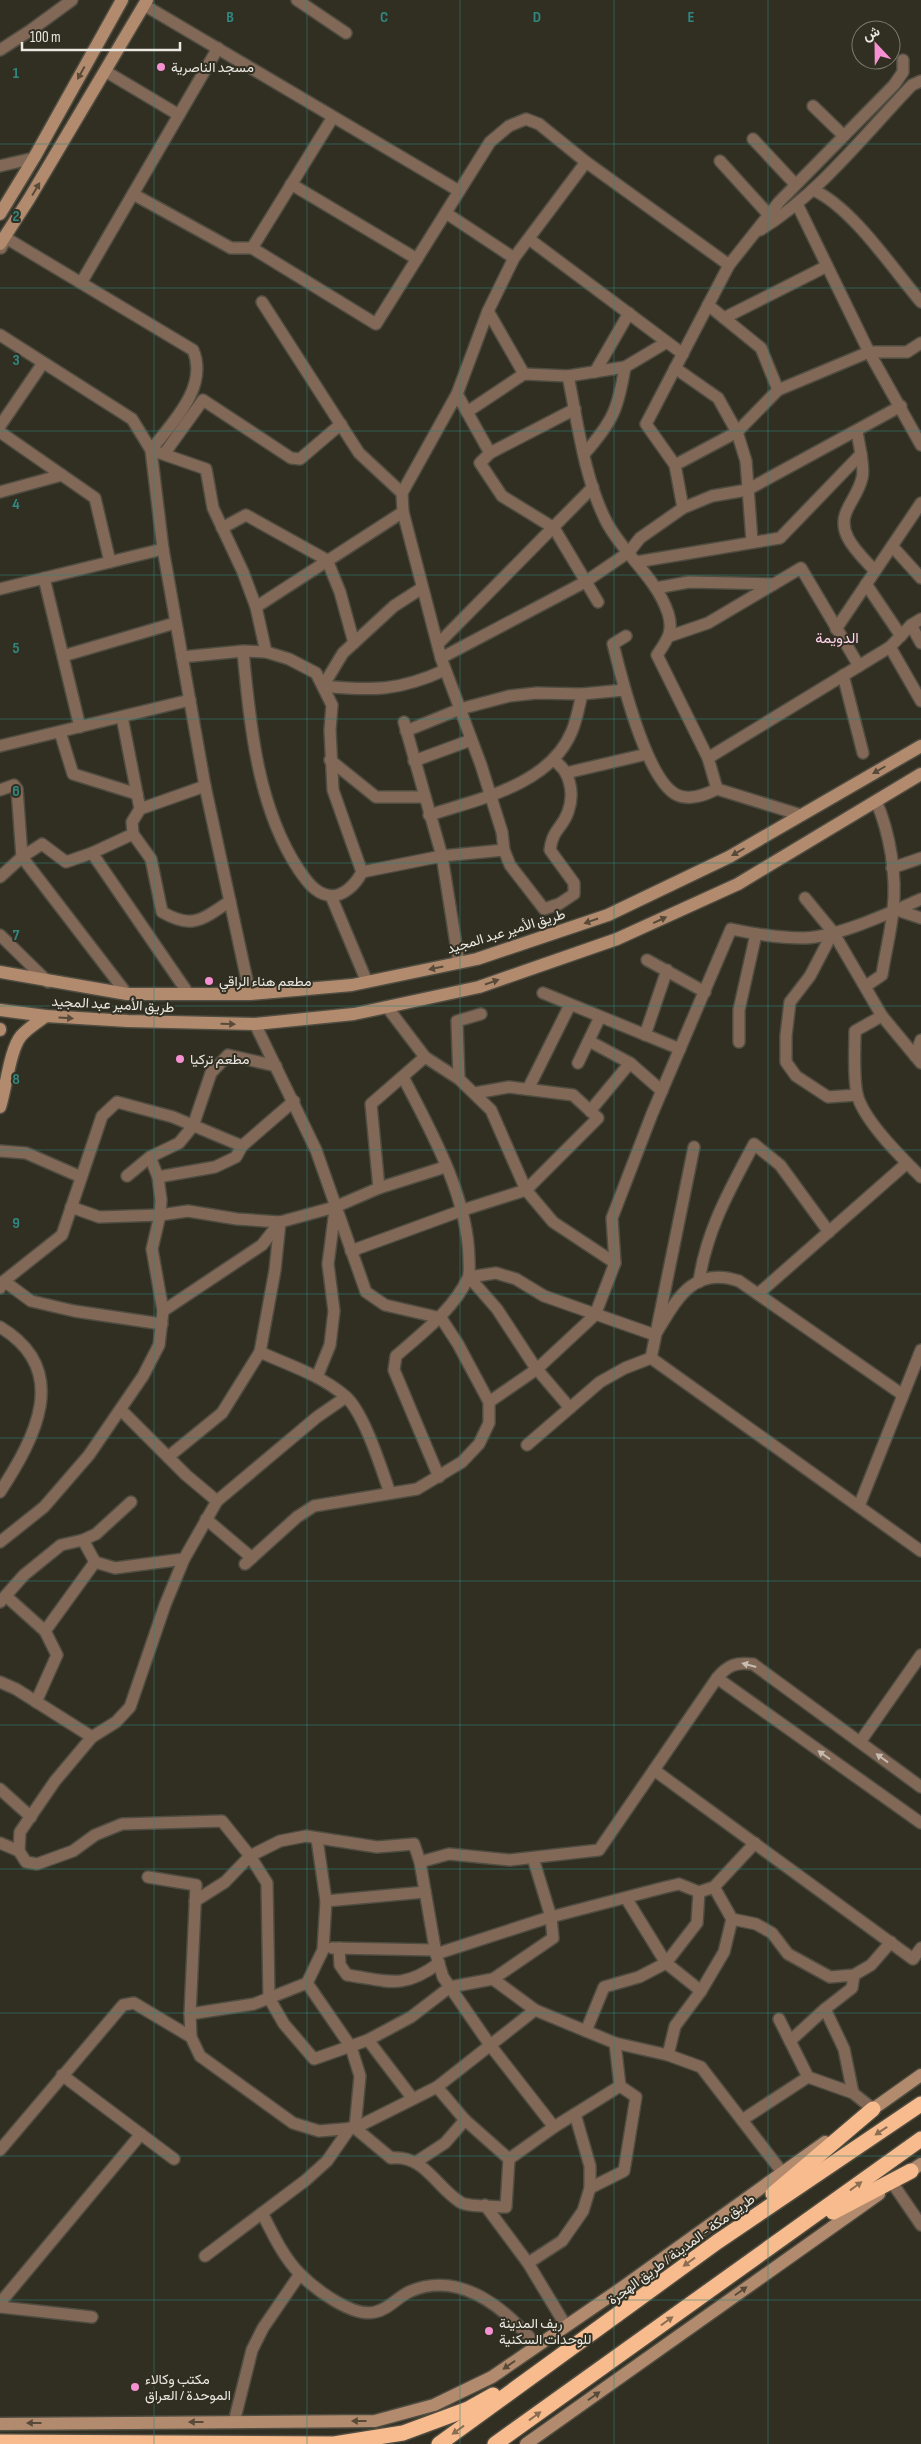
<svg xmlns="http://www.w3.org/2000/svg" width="921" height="2444" font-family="'Sofia Sans Condensed',Vazirmatn,sans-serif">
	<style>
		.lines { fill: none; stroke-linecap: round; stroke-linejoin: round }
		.street-casing { stroke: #4f4c41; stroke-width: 14 }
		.secondary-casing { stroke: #4f4c41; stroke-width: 15 }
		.highway-casing { stroke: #4f4c41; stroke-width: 18 }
		.street { stroke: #826957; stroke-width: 11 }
		.secondary { stroke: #b28b6e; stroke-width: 12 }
		.highway { stroke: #f8bb8d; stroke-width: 15 }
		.oneway { fill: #584a39 }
		.oneway2 { fill: #c6bcb1 }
		.oneway3 { fill: #8b6d52 }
		.grid { fill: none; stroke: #30877f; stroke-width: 1; stroke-opacity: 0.55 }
		.poi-dot { fill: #f591d2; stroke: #312e22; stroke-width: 2 }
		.labels { text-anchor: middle; stroke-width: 4; stroke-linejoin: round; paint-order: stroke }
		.poi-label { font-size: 14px; fill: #eae8e1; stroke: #312e22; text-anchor: start }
		.street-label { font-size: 14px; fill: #eae8e1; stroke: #312e22 }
		.neighbourhood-label { font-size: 15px; fill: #fed2ed; stroke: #312e22 }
		.grid-label { font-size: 16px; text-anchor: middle; font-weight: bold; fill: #30877f; stroke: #312e22; stroke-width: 4; stroke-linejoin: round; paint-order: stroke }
	</style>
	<rect width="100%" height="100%" fill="#312e22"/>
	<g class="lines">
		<!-- street casing -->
		<g class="street-casing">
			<g id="street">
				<path d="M297,0L346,33"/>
				<path d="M144,5L459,191"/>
				<path d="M0,50L31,30L72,0"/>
				<path d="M105,71L179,115"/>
				<path d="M813,106L844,136"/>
				<path d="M753,139L795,184"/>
				<path d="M720,161L769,215"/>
				<path d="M0,166L34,158"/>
				<path d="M291,184L417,259"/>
				<path d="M813,190C851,206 893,269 921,302"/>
				<path d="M133,194L231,248H252L333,117"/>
				<path d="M797,204L869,352L921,445"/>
				<path d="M446,213L514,258"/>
				<path d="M760,230C819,194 864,135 912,85L921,81"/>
				<path d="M529,239L683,354"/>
				<path d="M1,248L6,238L193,350C209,387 172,423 151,450L206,469L213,508L243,572L256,607L266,652"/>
				<path d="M252,248L376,324L490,142L509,126L526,119L539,124L586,162L729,265"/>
				<path d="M81,283L218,48"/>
				<path d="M262,302L359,453L402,493"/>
				<path d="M708,305L761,348L778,390"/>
				<path d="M488,311L524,374"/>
				<path d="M724,318L827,266"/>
				<path d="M0,335L132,419L151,450L163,549L205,786L250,994"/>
				<path d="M675,368L718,398L737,432L746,461L752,541"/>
				<path d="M595,372L629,313"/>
				<path d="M568,376C578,424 584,477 606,521C623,554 656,577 668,613C674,632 667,640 657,655L708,758L717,789L801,815"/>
				<path d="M457,394L490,453"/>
				<path d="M575,409L490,453L480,463L502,496L554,528L598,602"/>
				<path d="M467,412L524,374L568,376L625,367L667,342"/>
				<path d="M0,426L43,363"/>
				<path d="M0,432L95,498L110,562"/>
				<path d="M585,453C613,421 618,409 625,367"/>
				<path d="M164,454L203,400L291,458L300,459L341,424"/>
				<path d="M861,454C862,461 864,471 862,478C857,501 835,513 848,538C854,550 866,561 875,571"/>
				<path d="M675,465L737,432L778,390L869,352H907L921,343"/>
				<path d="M0,492L62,475"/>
				<path d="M683,508L675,465L646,424L729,265L779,202L894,85L903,72V60"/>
				<path d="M222,528L246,515L327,560L340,592L354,643"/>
				<path d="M892,546L921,578"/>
				<path d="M636,562L780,538L861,454L857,432"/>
				<path d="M44,578L80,727"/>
				<path d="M866,584L901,636"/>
				<path d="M422,588L394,606L343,653L323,686C373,691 399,691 445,670"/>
				<path d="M656,588L689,582L774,584"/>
				<path d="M0,589L163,549"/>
				<path d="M256,607L403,512"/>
				<path d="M911,625L921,643"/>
				<path d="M836,629L921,503"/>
				<path d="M626,636L613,644C621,676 646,780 677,795C690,801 705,795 717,789"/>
				<path d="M670,636L708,623L801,568L859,666"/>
				<path d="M438,644L593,487"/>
				<path d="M890,647L921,701"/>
				<path d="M63,656L175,623"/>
				<path d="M182,657L243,651L266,652L289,659L316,673L332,705L330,730L333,790L362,872C356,884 342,899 327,895C314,892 306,880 299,870C257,807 250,724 243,651"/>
				<path d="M441,658L585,582L629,552L640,538L683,508L712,496L747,490L901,406"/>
				<path d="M843,675L863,753"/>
				<path d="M122,717L140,809L205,786"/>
				<path d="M404,722L442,856L459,963"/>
				<path d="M406,731L460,709L509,696L537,693L582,694L624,690"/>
				<path d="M60,732L73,774L137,794"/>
				<path d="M0,746L190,700"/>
				<path d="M708,758L890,647L911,625L921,619"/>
				<path d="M330,760L376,797H424"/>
				<path d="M553,760C570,770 575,793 568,812C562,829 553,828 550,850L574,883V894L559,904L544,909L510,865L504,850L502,832L481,765L441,658L403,512L402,493L457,394L488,311L514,258L586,162"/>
				<path d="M414,761L471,740"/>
				<path d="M566,773L647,754"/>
				<path d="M0,790L14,785L17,789L22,857L42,844L66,862L92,853L133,834L132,822L140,809"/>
				<path d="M429,815C479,799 550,785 572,731C577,719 579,706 582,694"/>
				<path d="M133,834L151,859L162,912C193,930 203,919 230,901"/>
				<path d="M92,853L188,993"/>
				<path d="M892,868L921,858"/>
				<path d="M362,872L442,856L504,850"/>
				<path d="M0,877L22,857L127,994"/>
				<path d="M331,896L367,982"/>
				<path d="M805,898L833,932L882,1016L921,1063"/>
				<path d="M894,909L921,918"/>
				<path d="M833,932L810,976L790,1002L786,1036V1062L796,1076L828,1097L857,1095"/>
				<path d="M0,935L48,982"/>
				<path d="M647,960L705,992"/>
				<path d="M866,986L882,975C885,954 891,932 893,910C897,876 890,833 876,801"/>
				<path d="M543,993L680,1049"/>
				<path d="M387,1007L425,1057"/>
				<path d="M882,1016L855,1031C855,1051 853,1074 857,1094C863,1120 902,1158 921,1177"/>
				<path d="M645,1035L667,970"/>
				<path d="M589,1041L630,1063L662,1091"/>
				<path d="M739,1042V1010L756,934"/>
				<path d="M915,1056L921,1040"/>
				<path d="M578,1063L600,1017"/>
				<path d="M403,1077C431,1131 468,1197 469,1259C469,1265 470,1273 468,1278C454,1309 421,1334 396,1356L394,1370L439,1477"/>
				<path d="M459,1079L457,1021L481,1014"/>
				<path d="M528,1089L570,1005"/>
				<path d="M590,1111L630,1063"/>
				<path d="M0,1151L26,1153L81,1177"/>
				<path d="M127,1176L150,1157L179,1143L193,1126L211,1073L228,1055L276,1066"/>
				<path d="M158,1177L215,1167L236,1157L242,1146"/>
				<path d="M379,1188L371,1104L425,1057L459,1079L491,1110L526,1190L553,1222L615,1263"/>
				<path d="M71,1207L99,1217L160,1215L188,1211L237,1219L280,1222L335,1207L379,1188L445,1167"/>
				<path d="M351,1251L463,1210L526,1190L598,1118L573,1095L509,1087L475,1093"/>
				<path d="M469,1277L496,1273L516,1279L544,1296L655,1335C676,1301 692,1265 739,1281L903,1395"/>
				<path d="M469,1277L497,1309L535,1367L570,1408"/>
				<path d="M4,1281L31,1301L74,1311L162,1324"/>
				<path d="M699,1282C706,1231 730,1189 754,1144L780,1165L829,1232"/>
				<path d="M0,1288L4,1281L62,1235L102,1116L117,1102L173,1117L242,1146L294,1101"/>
				<path d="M758,1294L907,1163"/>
				<path d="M163,1311L262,1245L280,1222"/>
				<path d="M0,1327C72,1370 35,1438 0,1492"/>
				<path d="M260,1352C288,1365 321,1375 345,1396C364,1412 381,1468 390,1493"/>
				<path d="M651,1358L921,1551"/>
				<path d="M317,1377L330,1345L334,1311L328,1264L335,1210"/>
				<path d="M346,1397L317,1417L217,1501L184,1559L165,1605L130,1707L116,1722L92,1737L55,1781L20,1832L19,1851L26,1862L37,1864L73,1851L95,1835L122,1824L222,1821L250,1856L267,1883L269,1998L284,2024L314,2059L368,2040L411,2017L450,1987L493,1979L553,1938L551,1917L533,1858"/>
				<path d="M489,1402L537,1369L595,1315L615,1263L612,1218L652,1114L731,929C754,934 780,938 804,938C838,937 889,913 921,899"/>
				<path d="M121,1410L186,1475L217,1501"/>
				<path d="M527,1445L600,1382L625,1368L651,1358L694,1147"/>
				<path d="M168,1457L222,1413L260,1352L275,1270L280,1222"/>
				<path d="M859,1506L921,1350"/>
				<path d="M206,1519L252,1558"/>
				<path d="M83,1540L95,1562L115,1568L184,1559"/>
				<path d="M0,1542L44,1507L89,1455L143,1376L159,1345L163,1311L152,1249L160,1215L161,1200L158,1177L150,1157"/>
				<path d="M245,1564L297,1517L314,1506L417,1489L462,1462L479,1444L489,1423V1402L458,1344L441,1318L385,1305L366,1292L316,1150L255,1024"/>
				<path d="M7,1597L45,1631L57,1655L36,1702"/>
				<path d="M0,1602L24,1575L61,1545L83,1540L96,1534L131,1502"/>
				<path d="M45,1631L95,1562"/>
				<path d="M717,1678L921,1823"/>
				<path d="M0,1682L16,1689L92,1737"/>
				<path d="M860,1742L921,1655"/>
				<path d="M654,1770L913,1959L921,1948"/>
				<path d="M0,1789L31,1817"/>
				<path d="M0,1843L19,1851"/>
				<path d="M420,1862L449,1854L510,1860L599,1850L717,1678C728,1665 736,1662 753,1664L921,1787"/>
				<path d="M148,1877L196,1885L190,2014L191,2037L200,2056L293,2123L319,2131L355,2128L437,2087L535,2010"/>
				<path d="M626,1898L666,1963L701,1991"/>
				<path d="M195,1901L225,1882L250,1856L280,1841L306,1836L377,1847L414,1844L420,1862L436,1954L443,1977L490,2045L554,2127"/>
				<path d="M326,1901L425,1892"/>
				<path d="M732,1919L756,1924L772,1933L788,1954L830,1977L854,1975L871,1965L891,1942"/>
				<path d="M332,1948L435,1950"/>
				<path d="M339,1948L340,1965L347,1975C388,1981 403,1990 439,1963"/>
				<path d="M436,1954L547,1918L662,1888L679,1884L699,1892L714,1887L755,1843"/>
				<path d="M493,1979L535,2010L615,2043L668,2055L701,2067L782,2172"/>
				<path d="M307,1983L351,2047L360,2076L355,2128"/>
				<path d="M825,2009L844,2049L853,2093"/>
				<path d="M190,2014L254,2004L307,1983L323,1950L326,1901L317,1839"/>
				<path d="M779,2019L808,2077L853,2093L873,2109"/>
				<path d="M586,2031L604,1987L639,1977L666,1963L697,1923L699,1892"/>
				<path d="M368,2040L413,2099"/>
				<path d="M790,2041L825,2009L852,1988L854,1975"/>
				<path d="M668,2055L675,2026L701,1991L724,1952L732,1919L714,1887"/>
				<path d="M62,2075L174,2159"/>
				<path d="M437,2087L465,2120L509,2159L554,2127L620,2086L615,2043"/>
				<path d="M742,2120L808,2077"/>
				<path d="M355,2128L391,2158C425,2155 435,2186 460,2202C467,2207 496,2206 506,2207L509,2159"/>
				<path d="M0,2150L123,2005L134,2003L191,2037"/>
				<path d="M416,2162L445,2143L465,2120"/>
				<path d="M893,2184L921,2225"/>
				<path d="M590,2188L624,2171L636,2097L620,2086"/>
				<path d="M485,2205L528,2263L566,2326"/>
				<path d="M262,2213C273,2234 283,2257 300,2274C315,2289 353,2318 375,2312C390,2309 398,2296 411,2291C461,2270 507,2310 537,2346"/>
				<path d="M205,2256L306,2180L327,2161L350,2128"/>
				<path d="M528,2263L562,2241L583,2211L590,2188V2166L575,2114"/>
				<path d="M0,2303L141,2134"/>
				<path d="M0,2307L92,2317"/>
				<path d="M234,2422L252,2350L263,2328L300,2274"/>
			</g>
		</g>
		<!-- secondary casing -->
		<g class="secondary-casing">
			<g id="secondary">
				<path d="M0,214L34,158L122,0"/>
				<path d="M0,244L29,199L147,0"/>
				<path d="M0,972L127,994H250L352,985L477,959L608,915L729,857L921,746"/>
				<path d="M0,1010L46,1016L128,1021L255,1024L354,1014L479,987L617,939L738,884L921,774"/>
				<path d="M0,1029V1030"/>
				<path d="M0,1107C6,1088 10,1049 21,1036C28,1028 38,1022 46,1016"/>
				<path d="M866,2114L921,2075"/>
				<path d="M903,2176L921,2164"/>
				<path d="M0,2424L375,2421L434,2405L492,2377L623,2287L825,2142"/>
				<path d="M526,2444L879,2194"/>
			</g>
		</g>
		<!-- highway casing -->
		<g class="highway-casing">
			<g id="highway">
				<path d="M773,2194L873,2109"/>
				<path d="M833,2212L911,2171"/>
				<path d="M0,2442L334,2444L403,2433L468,2409L493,2395"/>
				<path d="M439,2444L717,2242L921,2104"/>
				<path d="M495,2444L921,2139"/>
			</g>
		</g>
		<!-- street -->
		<use href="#street" class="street"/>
		<!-- secondary -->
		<use href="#secondary" class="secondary"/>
		<!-- highway -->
		<use href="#highway" class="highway"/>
	</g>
	<!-- one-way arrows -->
	<defs><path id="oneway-solid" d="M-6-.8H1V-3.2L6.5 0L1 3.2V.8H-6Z" transform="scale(1.25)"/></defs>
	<g class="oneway">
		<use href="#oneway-solid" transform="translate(81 73) rotate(119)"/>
		<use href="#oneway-solid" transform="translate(36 189) rotate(-59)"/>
		<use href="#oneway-solid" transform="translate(879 770) rotate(150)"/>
		<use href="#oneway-solid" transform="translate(738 852) rotate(150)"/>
		<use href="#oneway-solid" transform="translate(660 920) rotate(-25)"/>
		<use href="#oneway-solid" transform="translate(591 921) rotate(161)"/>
		<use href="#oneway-solid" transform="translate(436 968) rotate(168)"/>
		<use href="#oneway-solid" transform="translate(492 982) rotate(-19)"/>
		<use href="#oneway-solid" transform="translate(66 1018) rotate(4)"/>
		<use href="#oneway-solid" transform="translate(228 1024) rotate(1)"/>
		<use href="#oneway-solid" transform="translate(741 2291) rotate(-35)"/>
		<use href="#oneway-solid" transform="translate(509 2365) rotate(145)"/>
		<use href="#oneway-solid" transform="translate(594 2396) rotate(-35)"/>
		<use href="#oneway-solid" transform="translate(359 2421) rotate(180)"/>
		<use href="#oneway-solid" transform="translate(196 2422) rotate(180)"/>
		<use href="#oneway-solid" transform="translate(34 2423) rotate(180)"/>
	</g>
	<g class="oneway2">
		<use href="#oneway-solid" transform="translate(749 1665) rotate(-165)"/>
		<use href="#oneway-solid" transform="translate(824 1755) rotate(-145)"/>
		<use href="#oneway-solid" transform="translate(882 1758) rotate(-144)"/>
	</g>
	<g class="oneway3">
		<use href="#oneway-solid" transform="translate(881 2131) rotate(146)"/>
		<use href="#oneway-solid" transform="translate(856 2186) rotate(-36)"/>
		<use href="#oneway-solid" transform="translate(689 2262) rotate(144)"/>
		<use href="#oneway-solid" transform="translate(667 2321) rotate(-36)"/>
		<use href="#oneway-solid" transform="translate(535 2416) rotate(-36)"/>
		<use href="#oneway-solid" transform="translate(458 2430) rotate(144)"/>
	</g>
	<!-- grid -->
	<path class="grid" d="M154,0V2444M307,0V2444M460,0V2444M614,0V2444M768,0V2444M0,144H921M0,288H921M0,431H921M0,575H921M0,719H921M0,863H921M0,1006H921M0,1150H921M0,1294H921M0,1438H921M0,1581H921M0,1725H921M0,1869H921M0,2013H921M0,2156H921M0,2300H921"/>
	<!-- markers -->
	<g class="poi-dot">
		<circle cx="161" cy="67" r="5"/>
		<circle cx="209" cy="981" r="5"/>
		<circle cx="180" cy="1059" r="5"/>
		<circle cx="489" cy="2331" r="5"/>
		<circle cx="135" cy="2387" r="5"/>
	</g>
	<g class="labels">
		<!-- poi labels -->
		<g class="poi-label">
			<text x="171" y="72">مسجد الناصرية</text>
			<text x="219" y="986">مطعم هناء الراقي</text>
			<text x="190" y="1064">مطعم تركيا</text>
			<text x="499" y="2328">ريف المدينة<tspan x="499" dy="16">للوحدات السكنية</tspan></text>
			<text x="145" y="2384">مكتب وكالاء<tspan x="145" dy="16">الموحدة / العراق</tspan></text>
		</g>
		<!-- street labels -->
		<g class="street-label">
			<text transform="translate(506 931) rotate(-17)" y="5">طريق الأمير عبد المجيد</text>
			<text transform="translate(113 1004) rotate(3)" y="5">طريق الأمير عبد المجيد</text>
			<text transform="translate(681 2249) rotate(-36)" y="5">طريق مكة - المدينة / طريق الهجرة</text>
		</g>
		<!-- neighbourhood labels -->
		<g class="neighbourhood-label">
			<text x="837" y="643">الدويمة</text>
		</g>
	</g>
	<g class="grid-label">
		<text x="230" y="22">B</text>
		<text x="384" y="22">C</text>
		<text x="537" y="22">D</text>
		<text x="691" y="22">E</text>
		<text x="16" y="78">1</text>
		<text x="16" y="221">2</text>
		<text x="16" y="365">3</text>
		<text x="16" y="509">4</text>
		<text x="16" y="653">5</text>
		<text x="16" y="796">6</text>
		<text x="16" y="940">7</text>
		<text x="16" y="1084">8</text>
		<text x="16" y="1228">9</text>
	</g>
	<!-- north arrow -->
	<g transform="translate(876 45) rotate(338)"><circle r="24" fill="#312e22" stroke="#7b786e"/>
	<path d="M0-4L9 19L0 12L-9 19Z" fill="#f591d2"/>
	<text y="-8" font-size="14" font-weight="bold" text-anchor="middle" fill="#eae8e1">ش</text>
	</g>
	<!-- scale -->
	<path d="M22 42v8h158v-8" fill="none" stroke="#eae8e1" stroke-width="2.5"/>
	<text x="30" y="42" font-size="15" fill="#eae8e1" stroke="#312e22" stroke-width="4" paint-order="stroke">100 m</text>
</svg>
